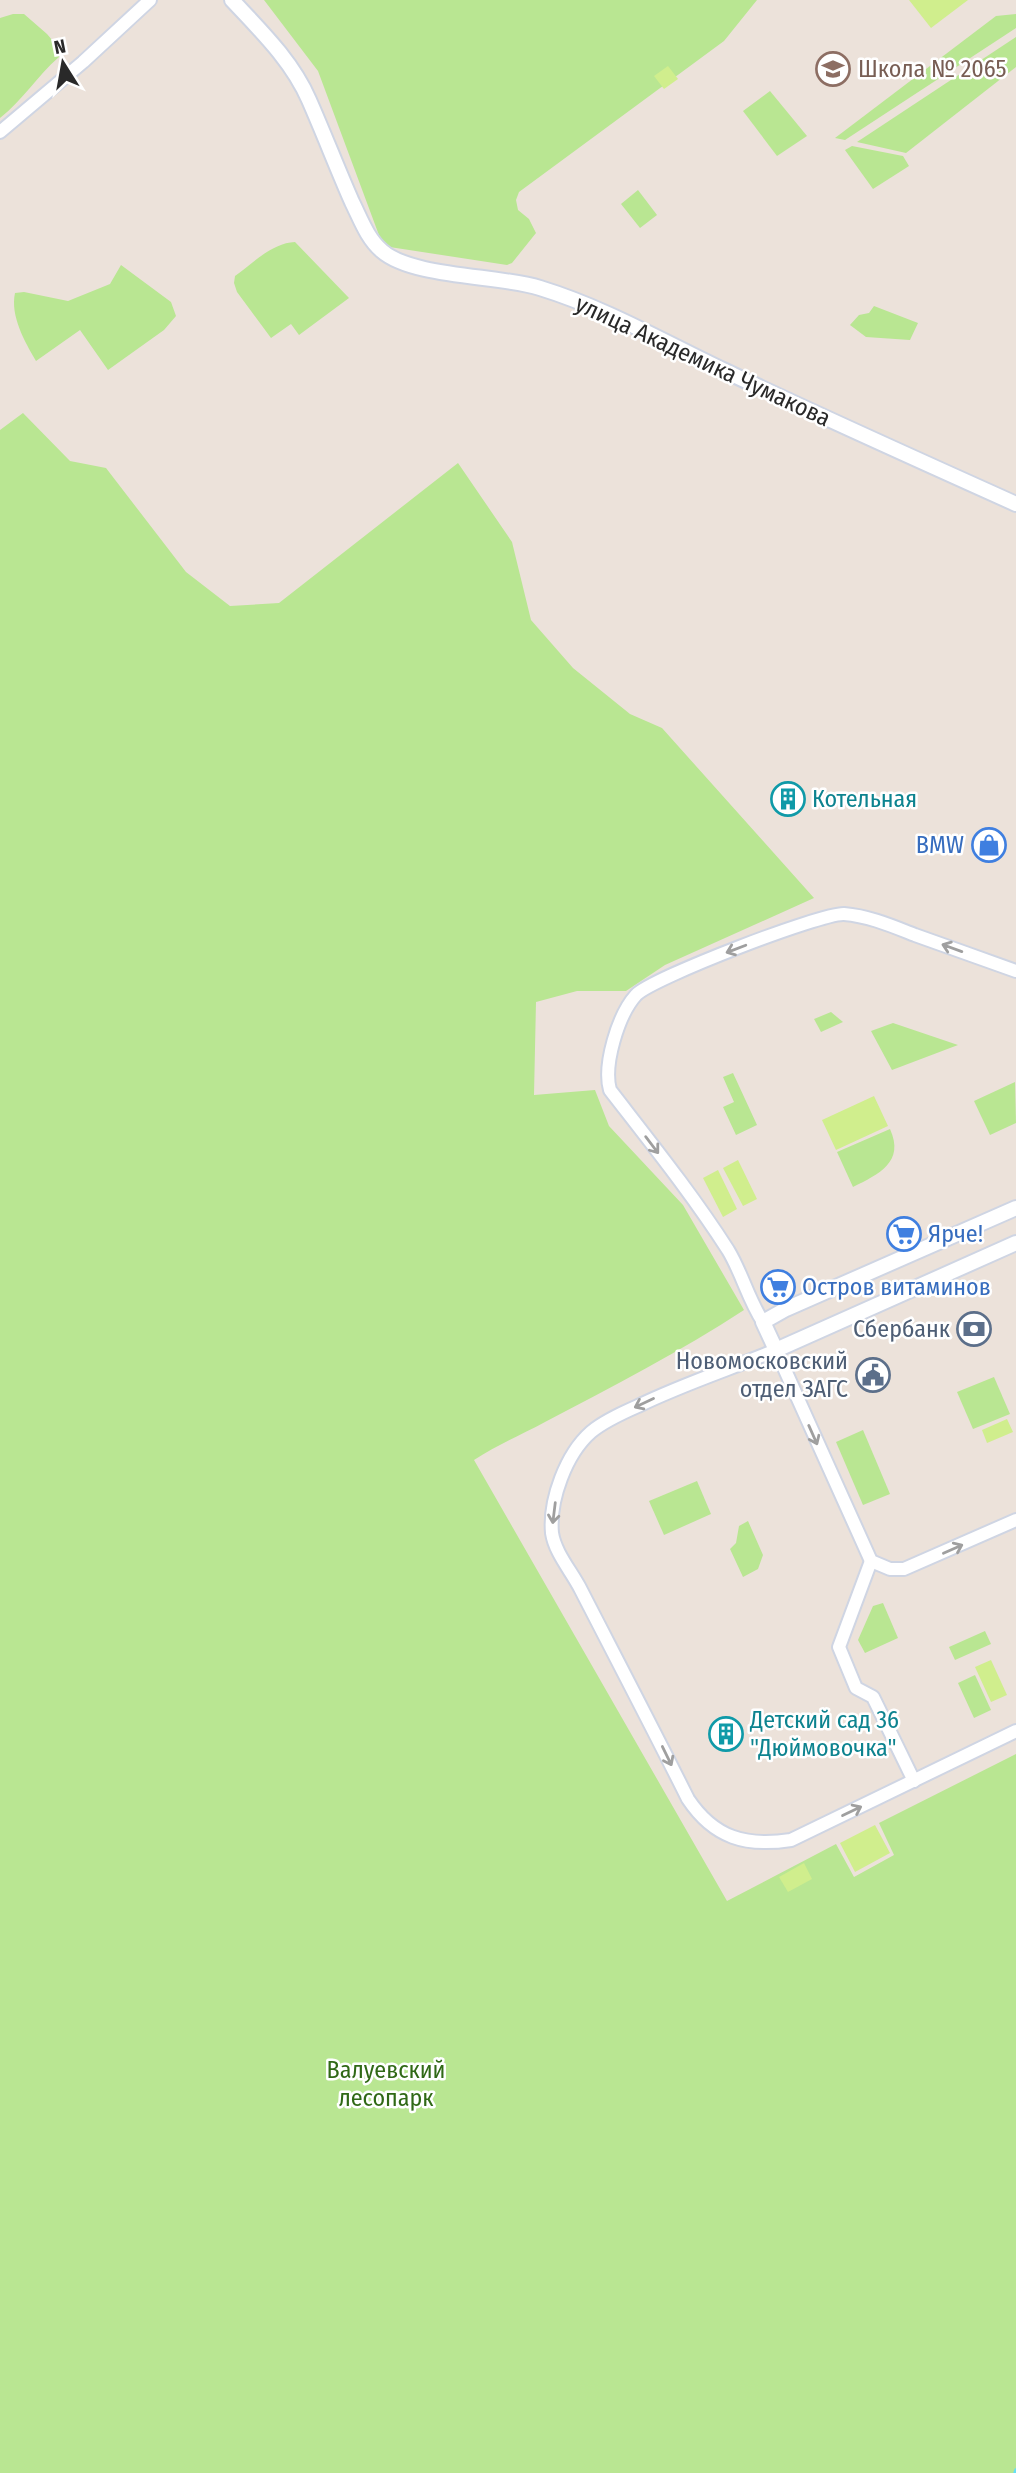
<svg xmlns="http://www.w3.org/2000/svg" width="1016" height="2473" font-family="'Fira Sans Condensed',sans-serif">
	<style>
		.green { fill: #b9e692 }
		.pitch { fill: #d0ee8d }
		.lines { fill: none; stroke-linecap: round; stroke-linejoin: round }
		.stream { stroke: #66dff5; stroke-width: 3.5 }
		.minor-casing { stroke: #cfd5e3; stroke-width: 16 }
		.tertiary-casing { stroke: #cfd5e3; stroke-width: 18 }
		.minor { stroke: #fff; stroke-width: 12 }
		.tertiary { stroke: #fff; stroke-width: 14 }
		.oneway { stroke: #9f9f9f }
		.labels { text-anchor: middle; stroke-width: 5; stroke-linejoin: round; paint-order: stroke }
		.education-label { font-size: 24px; fill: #785e54; stroke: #fff; text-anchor: start }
		.street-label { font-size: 24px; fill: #292929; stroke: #fff }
		.culture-label { font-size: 24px; fill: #0d838f; stroke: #fff; text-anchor: start }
		.shop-label { font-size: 24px; fill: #366cbe; stroke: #fff; text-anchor: start }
		.service-label { font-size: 24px; fill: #4e5e75; stroke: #fff; text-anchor: end }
		.park-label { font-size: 24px; fill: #306916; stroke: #fff }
	</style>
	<rect width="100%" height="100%" fill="#ece2da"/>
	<!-- green -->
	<g class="green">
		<path d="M264,0H757L724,41L519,192L516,200L518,210L529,219L536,233L512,263L507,265L383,246L318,71Z"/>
		<path d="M13,14H24L47,34L58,47L59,57C37,76 23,100 0,118V18Z"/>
		<path d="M1016,14V28L845,140L835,138L996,16Z"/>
		<path d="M1016,37V67L906,153L857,142Z"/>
		<path d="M770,91L807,136L777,156L743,111Z"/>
		<path d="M852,146L903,156L909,166L873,189L845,150Z"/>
		<path d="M638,190L657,215L640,228L621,204Z"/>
		<path d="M295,242L349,298L299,335L291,324L271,338L237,292L234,283L235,276C253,263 272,243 295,242Z"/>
		<path d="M121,265L171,302L176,316L164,330L108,370L80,330L36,361C25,342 10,316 15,293L24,292L68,301L110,284Z"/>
		<path d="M874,306L918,323L910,340L866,337L850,325L859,315L869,313Z"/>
		<path d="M23,413L70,461L106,468L186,572L230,606L279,603L458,463L512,542L531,620L573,668L630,714L662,728L814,898L665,965L626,991H577L536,1002L534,1095L595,1090L609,1126L683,1205L744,1310C681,1351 612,1387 545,1422C521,1435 497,1445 474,1460L727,1901L836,1844L854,1877L894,1855L879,1823L1016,1754V2473H0V430Z"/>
		<path d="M831,1012L843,1022L821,1032L814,1019Z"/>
		<path d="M893,1023L958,1045L892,1070L871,1031Z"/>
		<path d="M733,1073L757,1125L736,1135L723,1107L734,1102L723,1077Z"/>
		<path d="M1015,1082L1016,1123L990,1135L974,1101Z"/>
		<path d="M890,1129C905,1162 879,1174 853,1187L837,1152Z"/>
		<path d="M994,1377L1010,1414L973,1429L957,1392Z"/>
		<path d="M863,1430L890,1494L863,1505L836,1442Z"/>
		<path d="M697,1481L711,1514L664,1535L649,1501Z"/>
		<path d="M748,1521L763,1555L758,1569L743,1577L730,1549L736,1543L739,1526Z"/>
		<path d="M883,1603L898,1638L865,1653L858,1640L873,1606Z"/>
		<path d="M985,1631L991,1644L955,1660L949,1647Z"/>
		<path d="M975,1675L991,1710L974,1718L958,1683Z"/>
	</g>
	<!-- pitch -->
	<g class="pitch">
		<path d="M909,0H968L931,28Z"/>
		<path d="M668,66L678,79L664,89L654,76Z"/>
		<path d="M874,1096L888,1126L836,1150L822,1120Z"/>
		<path d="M738,1160L757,1199L743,1206L723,1168Z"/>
		<path d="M718,1170L737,1209L723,1217L703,1178Z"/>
		<path d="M1007,1419L1013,1432L987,1443L982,1430Z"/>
		<path d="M991,1660L1007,1695L991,1702L975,1667Z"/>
		<path d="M875,1825L890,1853L855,1872L840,1843Z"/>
		<path d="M804,1863L812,1879L788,1892L779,1877Z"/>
	</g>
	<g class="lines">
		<!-- stream -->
		<path class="stream" d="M1015,2473L1016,2470"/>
		<!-- minor casing -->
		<g class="minor-casing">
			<g id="minor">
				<path d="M0,132L83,62L150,0"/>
				<path d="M763,1322C748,1299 742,1273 728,1250C692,1194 651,1143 610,1090C603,1065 618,1015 636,995C652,978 821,913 844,914C869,916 892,926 915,935C949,947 982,959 1016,971"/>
				<path d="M1016,1520L904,1569H890L871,1561L776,1350C730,1369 683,1384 638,1406C622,1413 604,1421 591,1432C566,1454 549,1500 552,1533C555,1553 572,1572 581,1590C617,1660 653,1729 688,1799C714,1838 746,1847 791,1840L1016,1731"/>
				<path d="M871,1561L839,1647L856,1688L873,1697L914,1781"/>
			</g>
		</g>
		<!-- tertiary casing -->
		<g class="tertiary-casing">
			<g id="tertiary">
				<path d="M232,0C261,31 292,61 309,100C324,134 337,168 352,202C361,220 367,238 382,251C413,278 500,275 540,288C605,308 662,341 723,370C820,416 918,460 1016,504"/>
				<path d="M1016,1208L786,1309L763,1322L776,1350L1016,1243"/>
			</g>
		</g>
		<!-- minor -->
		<use href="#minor" class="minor"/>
		<!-- tertiary -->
		<use href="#tertiary" class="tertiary"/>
	</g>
	<!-- one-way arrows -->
	<defs><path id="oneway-shaft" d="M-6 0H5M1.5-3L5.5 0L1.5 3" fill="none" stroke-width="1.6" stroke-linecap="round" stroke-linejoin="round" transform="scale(1.75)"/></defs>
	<g class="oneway">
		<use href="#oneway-shaft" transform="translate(952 948) rotate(-160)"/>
		<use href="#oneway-shaft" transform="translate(736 949) rotate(159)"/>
		<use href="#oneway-shaft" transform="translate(652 1145) rotate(53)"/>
		<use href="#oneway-shaft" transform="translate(644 1403) rotate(155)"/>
		<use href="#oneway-shaft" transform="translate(813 1435) rotate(66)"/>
		<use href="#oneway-shaft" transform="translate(554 1513) rotate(97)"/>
		<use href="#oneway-shaft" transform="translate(953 1549) rotate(-24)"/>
		<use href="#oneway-shaft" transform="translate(667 1756) rotate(64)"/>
		<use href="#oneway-shaft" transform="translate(852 1811) rotate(-26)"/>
	</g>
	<!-- icons -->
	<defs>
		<g id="school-ring" transform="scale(1.75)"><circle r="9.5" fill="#fff" stroke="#8d6e63" stroke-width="1.5"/><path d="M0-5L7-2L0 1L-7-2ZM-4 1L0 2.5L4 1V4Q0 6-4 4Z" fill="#8d6e63"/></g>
		<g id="building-ring" transform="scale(1.75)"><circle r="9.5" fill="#fff" stroke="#0f9aa8" stroke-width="1.5"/><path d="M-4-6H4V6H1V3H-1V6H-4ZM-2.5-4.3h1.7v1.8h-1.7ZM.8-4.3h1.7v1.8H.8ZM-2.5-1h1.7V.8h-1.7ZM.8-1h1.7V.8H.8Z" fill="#0f9aa8"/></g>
		<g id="shop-ring" transform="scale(1.75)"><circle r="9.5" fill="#fff" stroke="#3f7fe0" stroke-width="1.5"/><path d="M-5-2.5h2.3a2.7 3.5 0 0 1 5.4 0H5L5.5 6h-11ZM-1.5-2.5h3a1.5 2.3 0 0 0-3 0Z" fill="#3f7fe0"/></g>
		<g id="supermarket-ring" transform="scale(1.75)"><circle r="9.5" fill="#fff" stroke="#3f7fe0" stroke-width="1.5"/><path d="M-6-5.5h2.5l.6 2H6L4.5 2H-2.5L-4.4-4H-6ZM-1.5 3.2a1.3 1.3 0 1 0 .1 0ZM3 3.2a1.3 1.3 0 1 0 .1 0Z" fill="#3f7fe0"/></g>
		<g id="bank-ring" transform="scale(1.75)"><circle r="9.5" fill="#fff" stroke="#5c6f8a" stroke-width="1.5"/><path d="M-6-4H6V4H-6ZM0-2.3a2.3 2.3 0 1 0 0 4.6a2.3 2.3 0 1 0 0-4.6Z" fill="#5c6f8a"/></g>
		<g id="civic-ring" transform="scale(1.75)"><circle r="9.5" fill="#fff" stroke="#5c6f8a" stroke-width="1.5"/><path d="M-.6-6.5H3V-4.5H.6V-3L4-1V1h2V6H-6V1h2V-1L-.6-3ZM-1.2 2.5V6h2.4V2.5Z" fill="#5c6f8a"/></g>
	</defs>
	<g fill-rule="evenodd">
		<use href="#school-ring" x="833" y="69"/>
		<use href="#building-ring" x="788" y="799"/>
		<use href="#shop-ring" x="989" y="845"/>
		<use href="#supermarket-ring" x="904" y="1234"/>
		<use href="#supermarket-ring" x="778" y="1287"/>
		<use href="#bank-ring" x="974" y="1329"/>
		<use href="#civic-ring" x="873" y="1375"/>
		<use href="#building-ring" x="726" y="1734"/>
	</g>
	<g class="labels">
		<!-- education labels -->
		<g class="education-label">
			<text x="858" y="77">Школа № 2065</text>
		</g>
		<!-- street labels -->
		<g class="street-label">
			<text transform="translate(703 361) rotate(25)" y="8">улица Академика Чумакова</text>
		</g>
		<!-- culture labels -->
		<g class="culture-label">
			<text x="812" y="807">Котельная</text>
			<text x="750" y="1728">Детский сад 36<tspan x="750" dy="28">"Дюймовочка"</tspan></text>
		</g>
		<!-- shop labels -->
		<g class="shop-label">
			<text x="964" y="853" text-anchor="end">BMW</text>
			<text x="928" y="1242">Ярче!</text>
			<text x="802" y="1295">Остров витаминов</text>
		</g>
		<!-- service labels -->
		<g class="service-label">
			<text x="950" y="1337">Сбербанк</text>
			<text x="848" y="1369">Новомосковский<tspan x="848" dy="28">отдел ЗАГС</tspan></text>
		</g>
		<!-- park labels -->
		<g class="park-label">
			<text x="386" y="2078">Валуевский<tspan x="386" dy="28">лесопарк</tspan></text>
		</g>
	</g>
	<!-- north arrow -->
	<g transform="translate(63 63) rotate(349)" stroke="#ffffff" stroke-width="5" paint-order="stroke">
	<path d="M0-5L12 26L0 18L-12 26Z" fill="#292929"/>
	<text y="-10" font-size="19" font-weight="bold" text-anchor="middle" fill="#292929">N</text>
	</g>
</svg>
